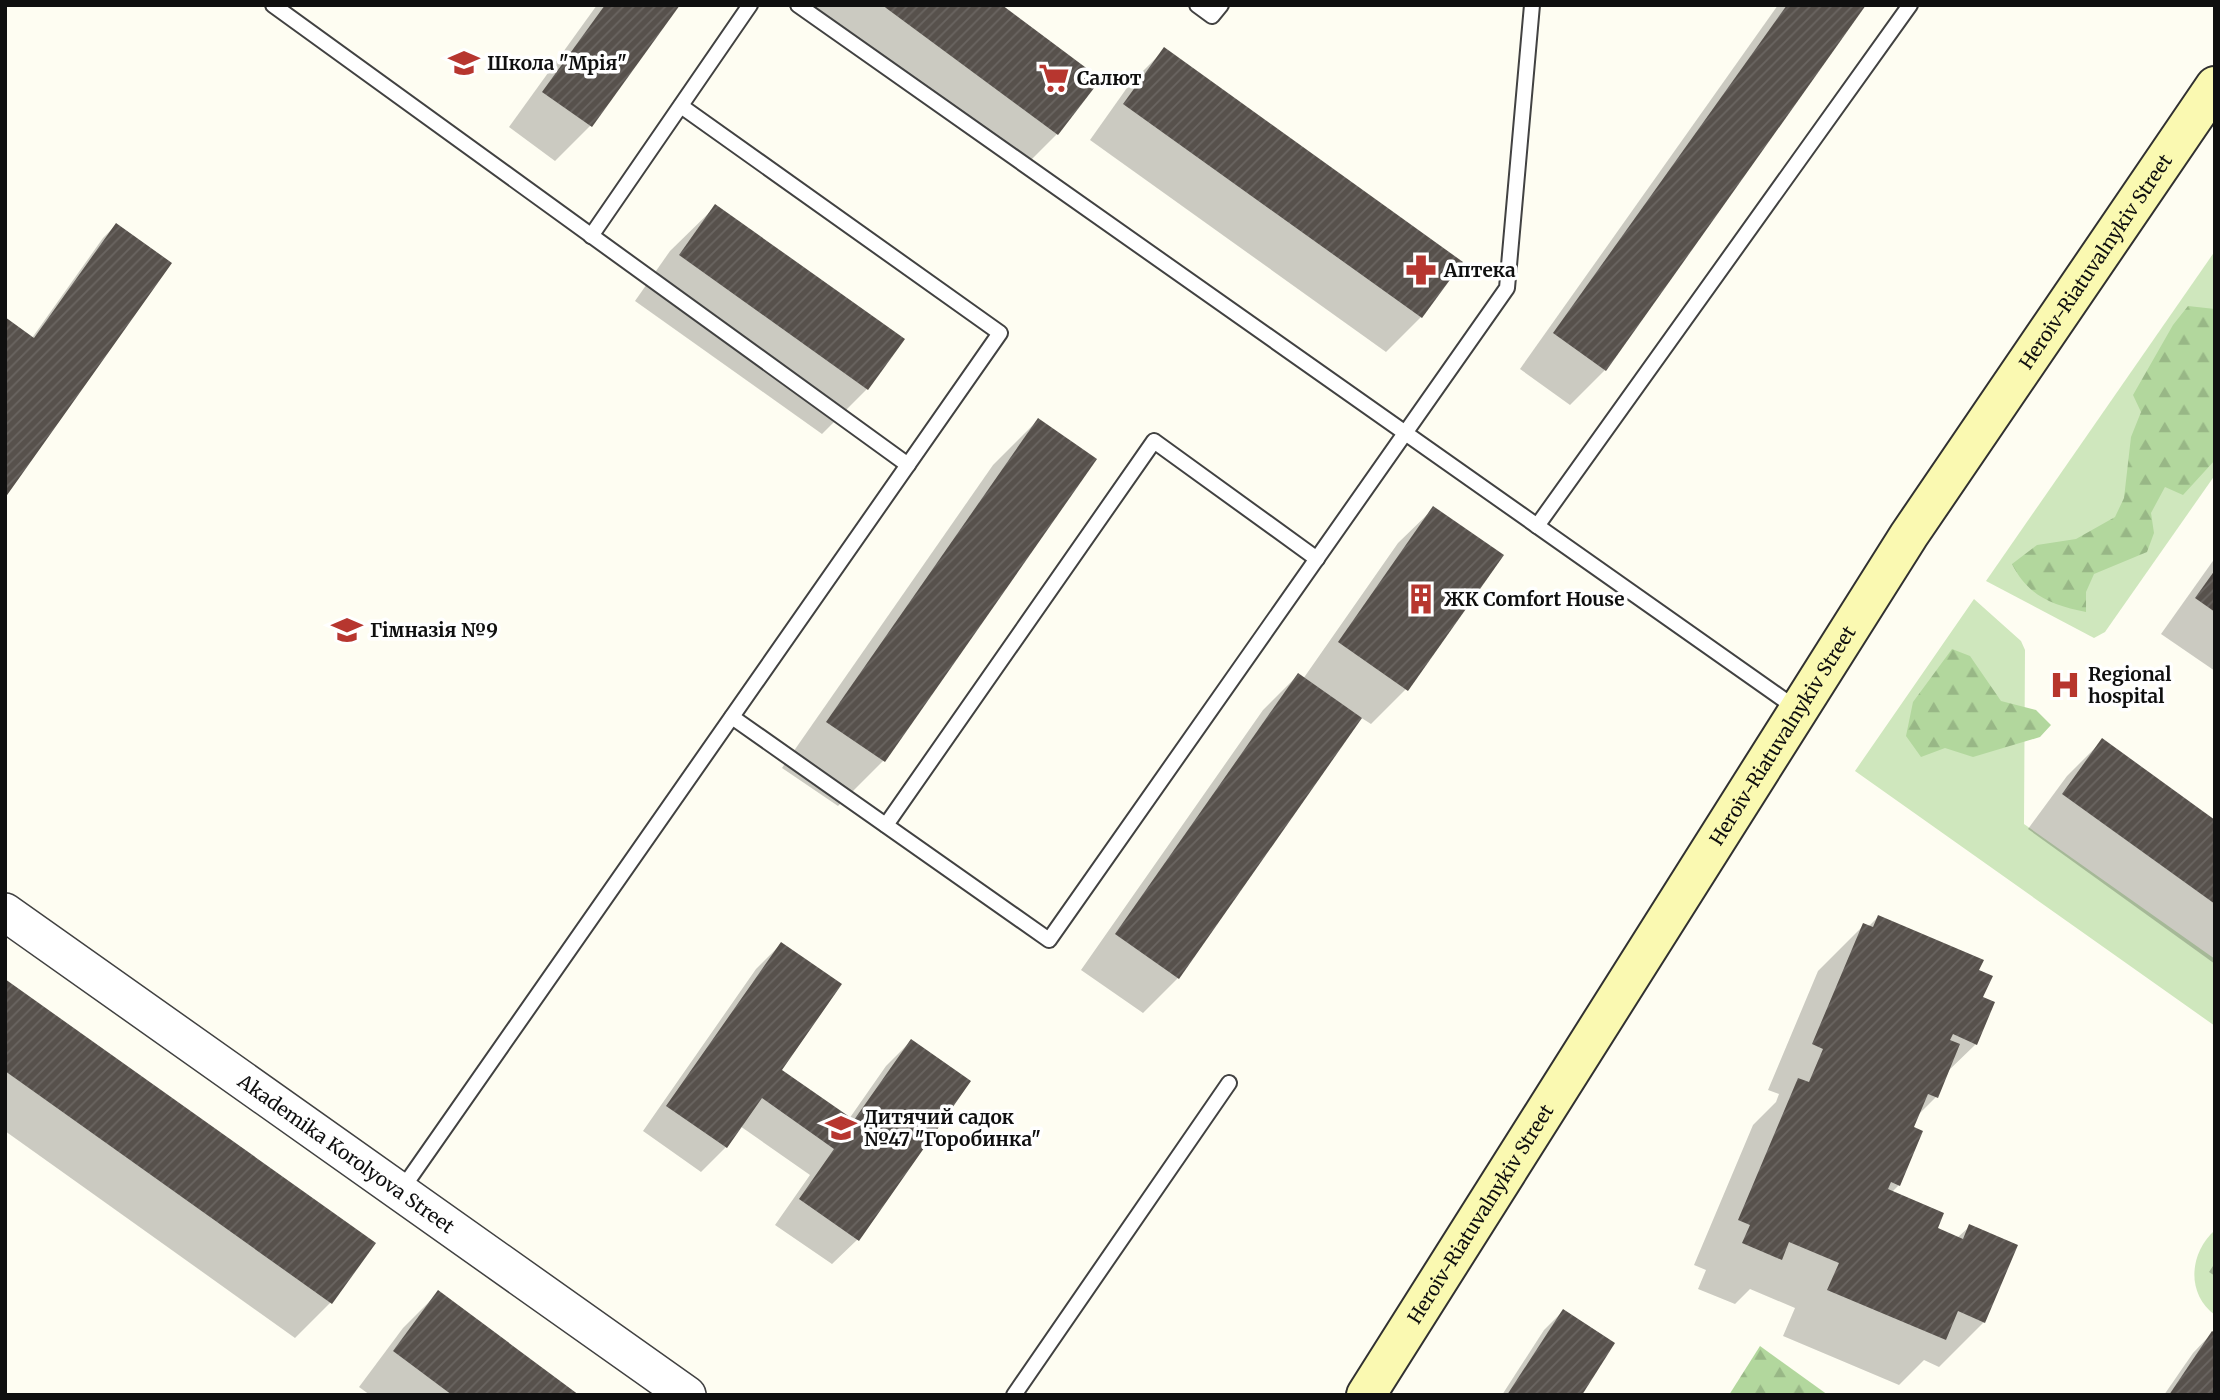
<svg xmlns="http://www.w3.org/2000/svg" width="2220" height="1400" font-family="Merriweather,serif">
	<style>
		.grass { fill: #cfe7bd }
		.forest { fill: url(#forest-firs) }
		.shadow { fill: #0003 }
		.building { fill: url(#building-hatch) }
		.lines { fill: none; stroke-linecap: round; stroke-linejoin: round }
		.service-casing { stroke: #424242; stroke-width: 18 }
		.tertiary-casing { stroke: #424242; stroke-width: 40 }
		.secondary-casing { stroke: #313131; stroke-width: 42 }
		.service { stroke: #fff; stroke-width: 14 }
		.tertiary { stroke: #fff; stroke-width: 37 }
		.secondary { stroke: #faf9b1; stroke-width: 38 }
		.labels { text-anchor: middle; stroke-width: 7; stroke-linejoin: round; paint-order: stroke }
		.poi-label { font-size: 19px; font-weight: bold; fill: #0f0f0f; stroke: #fff; text-anchor: start }
		.street-label { font-size: 19px; fill: #0f0f0f; stroke: #fff }
	</style>
	<defs>
		<pattern id="forest-firs" width="22" height="20" patternUnits="userSpaceOnUse" patternTransform="scale(1.75)"><rect width="22" height="20" fill="#b2d79d"/><path d="M5 1l3.5 6h-7zM16 11l3.5 6h-7z" fill="#98b786"/></pattern>
		<pattern id="building-hatch" width="6" height="6" patternUnits="userSpaceOnUse" patternTransform="scale(1.75)"><rect width="6" height="6" fill="#57514c"/><path d="M-1 1l2-2M0 6l6-6M5 7l2-2" fill="none" stroke="#6a6561"/></pattern>
	</defs>
	<rect width="100%" height="100%" fill="#fefdf2"/>
	<!-- grass -->
	<g class="grass">
		<path d="M2215,251V475L2105,632L2094,638L1986,581Z"/>
		<path d="M1974,599L2021,641L2025,650L2024,824L2215,959V1026L1855,771Z"/>
		<path d="M2215,1230V1315C2186,1294 2189,1253 2215,1230Z"/>
	</g>
	<!-- forest -->
	<g class="forest">
		<path d="M2188,306L2215,309V460L2183,495L2165,487L2151,513L2154,533L2147,552L2094,574L2086,592V612C2052,605 2028,596 2012,564L2037,545L2076,539L2115,517L2124,498L2131,437L2141,412L2133,395L2173,325Z"/>
		<path d="M1952,649L1970,656L2001,701L2036,710L2051,725L2040,737L1973,757L1945,748L1921,757L1906,736L1913,702Z"/>
		<path d="M1760,1346L1828,1395H1729Z"/>
	</g>
	<!-- shadow -->
	<g class="shadow">
		<path d="M597,5H678L590,126L555,161L509,127Z"/>
		<path d="M800,5H999L1057,134L1022,169Z"/>
		<path d="M1778,5H1864L1605,370L1570,405L1520,369Z"/>
		<path d="M1164,50L1421,317L1386,352L1090,140L1129,85Z"/>
		<path d="M716,206L867,389L822,434L635,301L670,251Z"/>
		<path d="M116,225L5,495L32,338L103,238Z"/>
		<path d="M1038,420L1094,459L883,761L838,806L782,768L993,465Z"/>
		<path d="M1434,508L1406,689L1371,724L1360,717L1178,978L1143,1013L1081,970L1263,710L1298,675L1303,679L1398,543Z"/>
		<path d="M2215,558V671L2161,634Z"/>
		<path d="M2102,741L2215,822V964L2028,829L2067,776Z"/>
		<path d="M1878,917L1977,971L1981,998L1976,1044L1946,1073L1936,1097L1916,1117L1899,1185L1891,1193L1935,1229L1957,1238L1970,1226L1984,1322L1939,1367L1924,1360L1899,1385L1783,1336L1795,1308L1750,1289L1735,1304L1698,1289L1706,1270L1694,1265L1753,1125L1776,1102L1779,1094L1768,1090L1818,971L1863,926L1868,927Z"/>
		<path d="M781,944L779,1070L849,1119L886,1066L911,1041L858,1239L832,1264L775,1225L810,1175L740,1126L726,1147L701,1172L643,1131L756,969Z"/>
		<path d="M5,981L373,1243L330,1303L295,1338L5,1131Z"/>
		<path d="M2215,1263V1276L2209,1272Z"/>
		<path d="M438,1293L577,1395H370L359,1387L403,1328Z"/>
		<path d="M1563,1311L1580,1395H1502L1544,1330Z"/>
		<path d="M2212,1333L2215,1395H2164L2193,1353Z"/>
	</g>
	<!-- building -->
	<g class="building">
		<path d="M605,5H680L592,127L542,92Z"/>
		<path d="M882,5H1002L1101,79L1058,135Z"/>
		<path d="M1787,5H1866L1606,371L1553,333Z"/>
		<path d="M1164,47L1463,262L1422,318L1123,104Z"/>
		<path d="M715,204L905,339L868,390L679,255Z"/>
		<path d="M116,223L172,263L5,498V317L34,338Z"/>
		<path d="M1038,418L1097,459L885,762L826,722Z"/>
		<path d="M1433,506L1504,555L1408,691L1338,642Z"/>
		<path d="M2215,570V612L2195,598Z"/>
		<path d="M1298,673L1362,718L1179,979L1115,934Z"/>
		<path d="M2102,738L2215,820V904L2062,794Z"/>
		<path d="M1878,915L1984,960L1979,970L1993,976L1983,997L1995,1002L1977,1045L1953,1034L1950,1040L1960,1044L1938,1098L1928,1094L1914,1127L1923,1131L1900,1186L1891,1182L1888,1189L1944,1213L1938,1228L1963,1239L1969,1224L2018,1245L1985,1323L1958,1311L1946,1340L1827,1290L1839,1263L1789,1242L1782,1260L1742,1243L1750,1225L1738,1220L1798,1078L1809,1082L1823,1049L1812,1044L1863,923L1873,927Z"/>
		<path d="M781,942L842,984L782,1070L854,1120L911,1039L971,1081L859,1241L799,1199L834,1149L762,1098L727,1148L666,1106Z"/>
		<path d="M5,979L376,1243L332,1304L5,1071Z"/>
		<path d="M438,1290L579,1395H452L393,1351Z"/>
		<path d="M1563,1309L1615,1343L1582,1395H1507Z"/>
		<path d="M2212,1331L2215,1333V1395H2169Z"/>
	</g>
	<g class="lines">
		<!-- service casing -->
		<g class="service-casing">
			<g id="service">
				<path d="M273,5L908,465"/>
				<path d="M798,5L1797,709"/>
				<path d="M1197,5L1212,16L1221,5"/>
				<path d="M591,236L750,5"/>
				<path d="M1537,526L1910,5"/>
				<path d="M732,717L1049,940L1507,288L1532,5"/>
				<path d="M886,825L1154,441L1317,559"/>
				<path d="M400,1192L1000,333L681,106"/>
				<path d="M1014,1395L1229,1083"/>
			</g>
		</g>
		<!-- tertiary casing -->
		<g class="tertiary-casing">
			<g id="tertiary">
				<path id="s1" d="M5,912L687,1395"/>
			</g>
		</g>
		<!-- secondary casing -->
		<g class="secondary-casing">
			<g id="secondary">
				<path id="s2" d="M1366,1395L1909,535L2215,86"/>
			</g>
		</g>
		<!-- service -->
		<use href="#service" class="service"/>
		<!-- tertiary -->
		<use href="#tertiary" class="tertiary"/>
		<!-- secondary -->
		<use href="#secondary" class="secondary"/>
	</g>
	<!-- icons -->
	<defs>
		<g id="school-bare" transform="scale(2.415)"><path d="M0-5L7-2L0 1L-7-2ZM-4 1L0 2.5L4 1V4Q0 6-4 4Z" fill="#b7362f" stroke="#fff" stroke-width="2.5" paint-order="stroke"/></g>
		<g id="supermarket-bare" transform="scale(2.415)"><path d="M-6-5.5h2.5l.6 2H6L4.5 2H-2.5L-4.4-4H-6ZM-1.5 3.2a1.3 1.3 0 1 0 .1 0ZM3 3.2a1.3 1.3 0 1 0 .1 0Z" fill="#b7362f" stroke="#fff" stroke-width="2.5" paint-order="stroke"/></g>
		<g id="pharmacy-bare" transform="scale(2.415)"><path d="M-2-6h4v4h4v4h-4v4h-4v-4h-4v-4h4Z" fill="#b7362f" stroke="#fff" stroke-width="2.5" paint-order="stroke"/></g>
		<g id="building-bare" transform="scale(2.415)"><path d="M-4-6H4V6H1V3H-1V6H-4ZM-2.5-4.3h1.7v1.8h-1.7ZM.8-4.3h1.7v1.8H.8ZM-2.5-1h1.7V.8h-1.7ZM.8-1h1.7V.8H.8Z" fill="#b7362f" stroke="#fff" stroke-width="2.5" paint-order="stroke"/></g>
		<g id="hospital-bare" transform="scale(2.415)"><path d="M-5-5h3v3.5h4V-5h3V5h-3V1.5h-4V5h-3Z" fill="#b7362f" stroke="#fff" stroke-width="2.5" paint-order="stroke"/></g>
	</defs>
	<g fill-rule="evenodd">
		<use href="#school-bare" x="464" y="63"/>
		<use href="#supermarket-bare" x="1054" y="78"/>
		<use href="#pharmacy-bare" x="1421" y="270"/>
		<use href="#building-bare" x="1421" y="599"/>
		<use href="#school-bare" x="347" y="630"/>
		<use href="#hospital-bare" x="2065" y="685"/>
		<use href="#school-bare" x="841" y="1128"/>
	</g>
	<g class="labels">
		<!-- poi labels -->
		<g class="poi-label">
			<text x="487" y="70">Школа "Мрія"</text>
			<text x="1077" y="85">Салют</text>
			<text x="1444" y="277">Аптека</text>
			<text x="1444" y="606">ЖК Comfort House</text>
			<text x="370" y="637">Гімназія №9</text>
			<text x="2088" y="681">Regional<tspan x="2088" dy="22">hospital</tspan></text>
			<text x="864" y="1124">Дитячий садок<tspan x="864" dy="22">№47 "Горобинка"</tspan></text>
		</g>
		<!-- street labels -->
		<g class="street-label">
			<text dy="7" stroke="none"><textPath href="#s2" startOffset="1348">Heroiv-Riatuvalnykiv Street</textPath></text>
			<text dy="7" stroke="none"><textPath href="#s2" startOffset="780">Heroiv-Riatuvalnykiv Street</textPath></text>
			<text dy="7" stroke="none"><textPath href="#s1" startOffset="418">Akademika Korolyova Street</textPath></text>
			<text dy="7" stroke="none"><textPath href="#s2" startOffset="214">Heroiv-Riatuvalnykiv Street</textPath></text>
		</g>
	</g>
	<!-- border -->
	<rect width="2220" height="1400" fill="none" stroke="#0f0f0f" stroke-width="14"/>
</svg>
